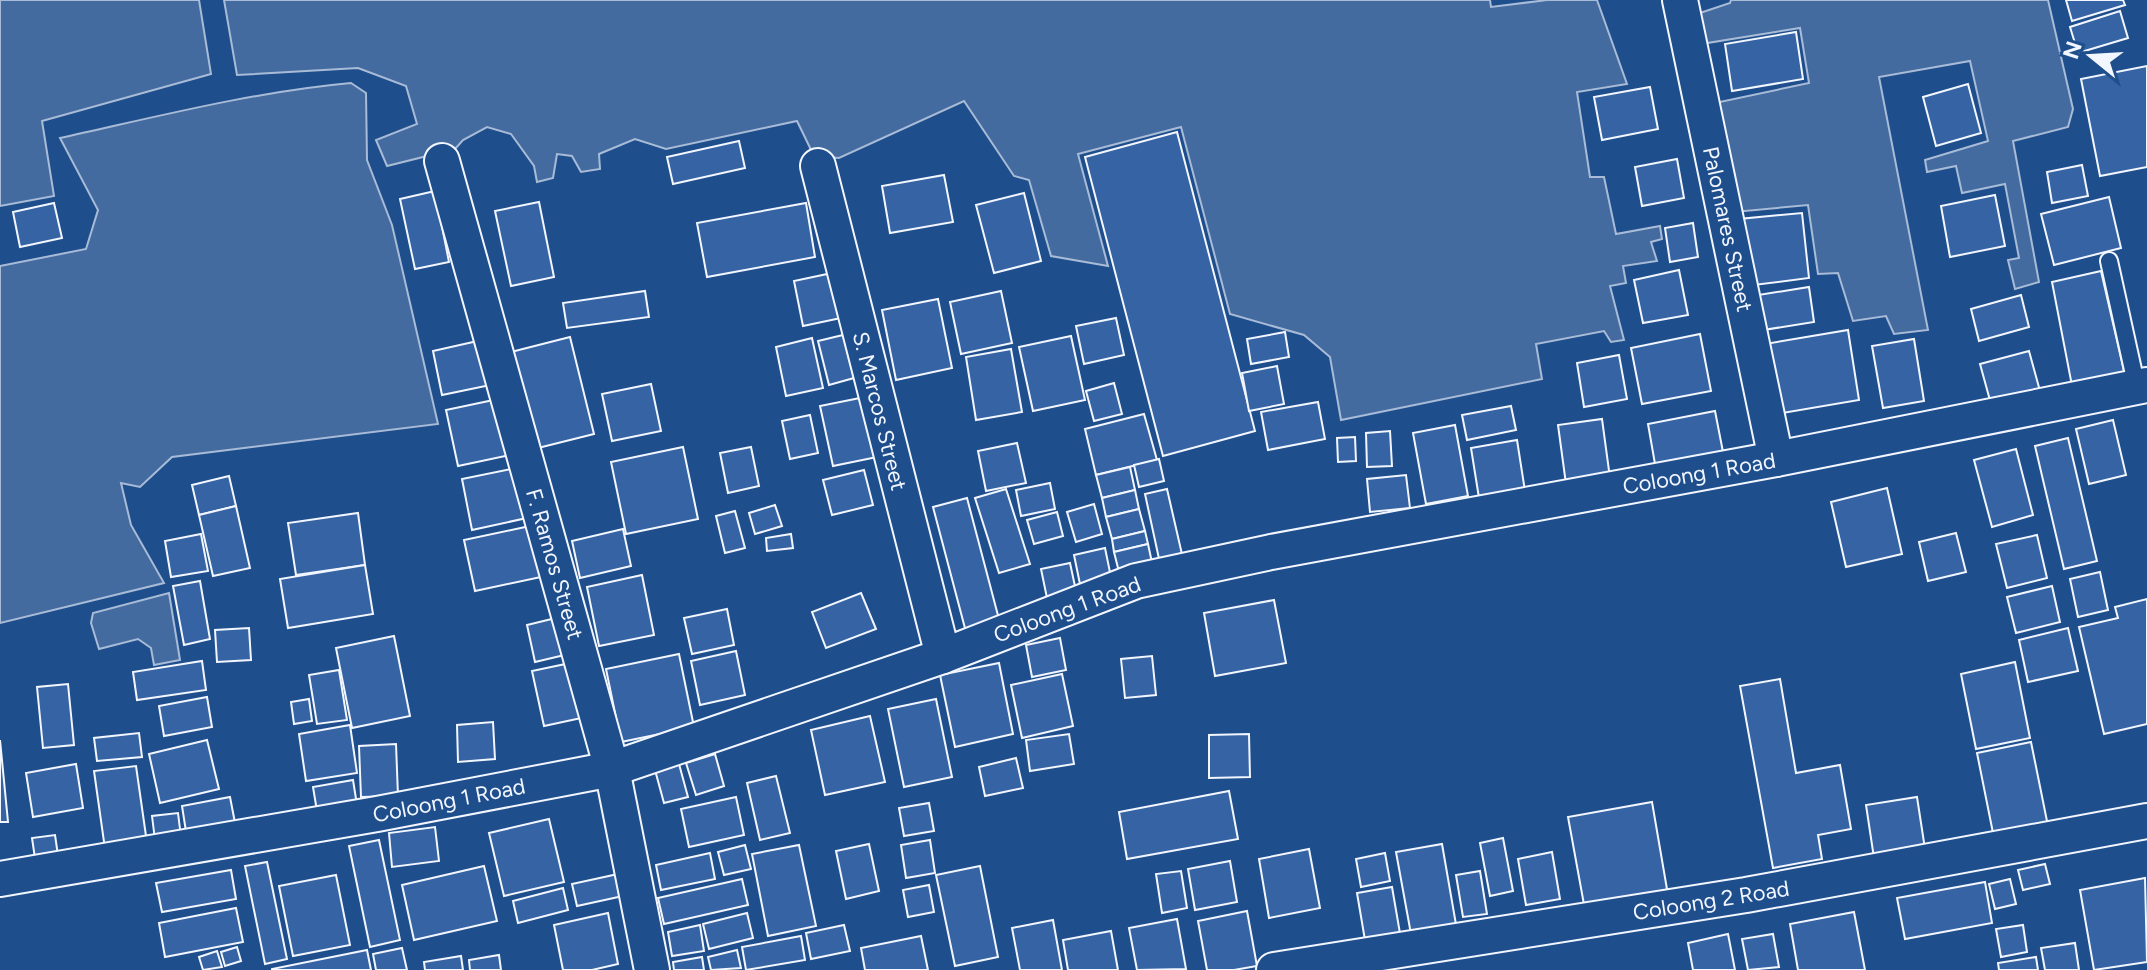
<svg xmlns="http://www.w3.org/2000/svg" width="2147" height="970" font-family="Figtree,sans-serif">
	<style>
		.water { fill: #446ba0; stroke: #a8bbd7; stroke-width: 2 }
		.building { fill: #3563a3; stroke: #f2f6ff; stroke-width: 2 }
		.lines { fill: none; stroke-linecap: round; stroke-linejoin: round }
		.service-casing { stroke: #f2f6ff; stroke-width: 20 }
		.minor-casing { stroke: #f2f6ff; stroke-width: 38 }
		.service { stroke: #1f4e8c; stroke-width: 16 }
		.minor { stroke: #1f4e8c; stroke-width: 34 }
		.labels { text-anchor: middle; stroke-width: 6; stroke-linejoin: round; paint-order: stroke }
		.street-label { font-size: 22px; fill: #f2f6ff; stroke: #1f4e8c }
	</style>
	<rect width="100%" height="100%" fill="#1f4e8c"/>
	<!-- water -->
	<g class="water">
		<path d="M0,0H199L211,74L42,121L54,196L0,206Z"/>
		<path d="M224,0H1490L1491,7L1547,0H1597L1627,84L1577,92L1590,177H1604L1616,234L1660,226L1662,239L1651,242L1657,261L1623,266L1626,283L1610,286L1624,340L1611,342L1604,331L1536,344L1542,379L1341,420L1330,357L1304,335L1230,314L1181,127L1078,154L1108,266L1051,256L1029,180L1014,176L964,101L839,158L814,156L797,121L666,149L635,139L599,154L600,169L581,172L572,156L557,154L553,178L537,182L534,166L511,134L487,127L463,140L455,149L387,166L376,140L417,124L406,86L358,68L237,75Z"/>
		<path d="M1731,0H2048L2073,109L2068,127L2013,141L2039,282L2015,289L2008,260L2019,258L2005,184L1962,193L1956,166L1927,172L1925,160L1988,141L1970,61L1879,77L1928,330L1894,334L1886,316L1853,321L1838,273L1818,274L1808,205L1734,212L1715,103L1809,83L1800,28L1701,44L1697,14L1730,3Z"/>
		<path d="M351,83L366,93L367,160L392,225L438,424L172,457L140,487L121,483L131,525L164,583L0,623V266L86,249L98,210L60,138C156,117 252,92 351,83Z"/>
		<path d="M169,593L180,660L154,665L151,648L138,639L99,649L91,623L93,613Z"/>
	</g>
	<!-- building -->
	<g class="building">
		<path d="M2066,0H2123L2125,5L2072,21Z"/>
		<path d="M2120,11L2128,38L2078,53L2070,27Z"/>
		<path d="M1796,32L1803,79L1732,91L1725,44Z"/>
		<path d="M2147,66V167L2100,176L2081,79Z"/>
		<path d="M1968,84L1981,133L1936,146L1923,97Z"/>
		<path d="M1650,87L1658,129L1602,140L1594,97Z"/>
		<path d="M1177,132L1255,431L1163,456L1085,157Z"/>
		<path d="M739,141L745,168L673,184L667,157Z"/>
		<path d="M1677,159L1684,198L1642,206L1635,167Z"/>
		<path d="M2082,165L2088,196L2052,203L2047,172Z"/>
		<path d="M944,175L953,222L890,233L882,186Z"/>
		<path d="M435,191L449,262L415,269L400,199Z"/>
		<path d="M1024,193L1041,261L994,273L976,205Z"/>
		<path d="M1995,195L2005,246L1950,257L1941,206Z"/>
		<path d="M2109,197L2121,248L2054,265L2041,214Z"/>
		<path d="M539,202L554,277L511,286L495,211Z"/>
		<path d="M54,203L62,238L20,247L13,212Z"/>
		<path d="M806,203L815,257L707,277L697,223Z"/>
		<path d="M1802,213L1809,278L1746,286L1739,219Z"/>
		<path d="M1693,223L1698,257L1670,262L1665,228Z"/>
		<path d="M1679,270L1688,315L1643,323L1634,280Z"/>
		<path d="M2101,271L2127,384L2073,391L2052,282Z"/>
		<path d="M832,273L841,318L803,326L794,281Z"/>
		<path d="M1809,287L1814,322L1757,331L1752,296Z"/>
		<path d="M645,291L649,317L567,328L563,303Z"/>
		<path d="M1001,291L1012,343L961,354L950,302Z"/>
		<path d="M2021,295L2029,327L1979,341L1971,309Z"/>
		<path d="M938,299L952,368L896,380L882,310Z"/>
		<path d="M1116,318L1124,355L1084,364L1076,326Z"/>
		<path d="M1848,330L1859,400L1770,415L1759,345Z"/>
		<path d="M1285,332L1289,357L1251,364L1247,339Z"/>
		<path d="M1700,334L1711,391L1642,404L1631,348Z"/>
		<path d="M843,335L854,378L829,385L818,341Z"/>
		<path d="M1071,336L1085,400L1033,411L1019,347Z"/>
		<path d="M570,337L594,434L534,449L511,352Z"/>
		<path d="M491,338L500,383L442,395L433,351Z"/>
		<path d="M812,338L823,388L786,396L776,347Z"/>
		<path d="M1914,339L1924,401L1883,408L1872,346Z"/>
		<path d="M1011,349L1022,412L976,420L966,357Z"/>
		<path d="M2029,351L2040,391L1991,404L1980,364Z"/>
		<path d="M1619,355L1627,399L1584,407L1577,363Z"/>
		<path d="M1277,366L1284,404L1249,411L1242,373Z"/>
		<path d="M1114,383L1122,414L1094,421L1086,391Z"/>
		<path d="M651,384L661,431L612,441L602,394Z"/>
		<path d="M870,396L882,456L833,466L820,406Z"/>
		<path d="M503,398L515,454L458,466L446,410Z"/>
		<path d="M1318,402L1325,439L1268,450L1261,412Z"/>
		<path d="M1511,406L1516,430L1467,440L1462,415Z"/>
		<path d="M1715,411L1723,452L1655,464L1648,424Z"/>
		<path d="M1144,414L1157,460L1096,475L1085,429Z"/>
		<path d="M810,415L818,453L790,459L782,421Z"/>
		<path d="M1602,419L1610,478L1566,484L1558,425Z"/>
		<path d="M2113,420L2126,475L2089,484L2076,429Z"/>
		<path d="M1455,425L1468,496L1426,504L1413,433Z"/>
		<path d="M1390,431L1392,466L1367,467L1366,433Z"/>
		<path d="M1355,437L1356,461L1338,462L1337,438Z"/>
		<path d="M2068,438L2097,561L2064,569L2035,446Z"/>
		<path d="M1517,440L1525,491L1479,498L1471,448Z"/>
		<path d="M1017,443L1026,483L986,491L978,451Z"/>
		<path d="M683,447L698,519L626,534L611,462Z"/>
		<path d="M751,447L759,486L728,493L720,453Z"/>
		<path d="M2016,449L2033,515L1992,527L1974,460Z"/>
		<path d="M1159,459L1164,481L1139,487L1134,465Z"/>
		<path d="M526,466L536,516L472,530L462,479Z"/>
		<path d="M1130,467L1135,490L1102,498L1096,475Z"/>
		<path d="M864,470L873,505L832,515L823,480Z"/>
		<path d="M1406,475L1410,508L1370,512L1367,479Z"/>
		<path d="M229,476L236,506L199,515L192,485Z"/>
		<path d="M1050,483L1055,509L1021,516L1016,490Z"/>
		<path d="M1887,488L1902,554L1846,567L1831,502Z"/>
		<path d="M1006,489L1030,564L999,573L975,498Z"/>
		<path d="M1167,489L1184,563L1161,568L1145,494Z"/>
		<path d="M1135,490L1139,509L1106,517L1102,498Z"/>
		<path d="M967,498L1000,623L966,632L933,507Z"/>
		<path d="M1094,504L1102,534L1076,542L1067,512Z"/>
		<path d="M775,505L782,526L755,534L749,513Z"/>
		<path d="M236,506L250,568L213,576L199,515Z"/>
		<path d="M1139,509L1145,531L1112,539L1106,517Z"/>
		<path d="M735,511L745,548L725,553L716,516Z"/>
		<path d="M1057,512L1063,536L1034,544L1027,520Z"/>
		<path d="M358,513L365,565L296,575L288,523Z"/>
		<path d="M530,526L541,577L475,591L464,540Z"/>
		<path d="M623,529L631,566L580,578L572,541Z"/>
		<path d="M1145,531L1148,544L1114,552L1112,539Z"/>
		<path d="M1956,533L1966,572L1928,581L1919,542Z"/>
		<path d="M201,534L208,571L171,577L165,541Z"/>
		<path d="M791,534L793,548L767,551L766,538Z"/>
		<path d="M2037,535L2047,578L2007,588L1996,544Z"/>
		<path d="M1148,544L1154,572L1121,580L1114,552Z"/>
		<path d="M1105,548L1112,582L1081,589L1074,555Z"/>
		<path d="M1070,563L1076,591L1047,598L1041,569Z"/>
		<path d="M365,565L373,614L288,628L280,579Z"/>
		<path d="M2100,572L2108,610L2078,617L2070,579Z"/>
		<path d="M642,575L654,635L599,646L587,587Z"/>
		<path d="M200,581L210,639L184,645L173,586Z"/>
		<path d="M2052,586L2060,622L2016,633L2007,597Z"/>
		<path d="M861,593L876,629L826,648L812,612Z"/>
		<path d="M2147,599V724L2104,734L2079,627L2118,618L2115,607Z"/>
		<path d="M1274,600L1286,663L1215,676L1204,613Z"/>
		<path d="M727,609L734,645L692,654L684,618Z"/>
		<path d="M564,616L573,653L535,662L527,625Z"/>
		<path d="M249,628L251,660L217,662L215,630Z"/>
		<path d="M2068,628L2078,671L2028,682L2019,640Z"/>
		<path d="M394,636L410,716L352,728L336,648Z"/>
		<path d="M1060,638L1066,670L1032,677L1026,645Z"/>
		<path d="M736,651L745,695L700,705L691,661Z"/>
		<path d="M679,654L694,727L621,742L606,669Z"/>
		<path d="M1152,656L1156,695L1125,698L1121,659Z"/>
		<path d="M202,661L206,690L137,700L133,672Z"/>
		<path d="M575,662L586,717L544,726L532,671Z"/>
		<path d="M2015,662L2030,738L1976,749L1961,674Z"/>
		<path d="M999,663L1013,734L955,747L940,675Z"/>
		<path d="M339,670L347,720L317,724L309,675Z"/>
		<path d="M1062,674L1073,726L1022,738L1011,685Z"/>
		<path d="M1780,679L1796,773L1840,765L1851,829L1818,835L1822,859L1773,868L1740,686Z"/>
		<path d="M68,684L74,745L43,748L37,687Z"/>
		<path d="M207,697L212,727L164,736L159,706Z"/>
		<path d="M309,699L312,721L294,724L291,702Z"/>
		<path d="M936,699L952,777L904,787L888,709Z"/>
		<path d="M870,716L885,782L825,795L811,730Z"/>
		<path d="M493,722L495,759L458,762L457,725Z"/>
		<path d="M350,725L357,773L306,781L299,734Z"/>
		<path d="M139,733L142,757L97,761L94,738Z"/>
		<path d="M1069,734L1074,764L1030,771L1026,740Z"/>
		<path d="M1249,734L1250,777L1209,778V735Z"/>
		<path d="M0,740L8,822H0Z"/>
		<path d="M207,740L219,789L160,803L149,754Z"/>
		<path d="M2031,742L2049,831L1995,843L1977,753Z"/>
		<path d="M396,744L398,796L361,797L359,746Z"/>
		<path d="M715,754L724,786L696,795L686,763Z"/>
		<path d="M1016,758L1023,788L985,796L979,767Z"/>
		<path d="M76,764L83,808L33,817L26,773Z"/>
		<path d="M679,764L688,797L664,803L655,770Z"/>
		<path d="M136,766L147,843L105,849L94,771Z"/>
		<path d="M776,776L790,833L760,840L747,783Z"/>
		<path d="M353,780L357,805L317,811L313,787Z"/>
		<path d="M1229,791L1238,839L1127,859L1119,812Z"/>
		<path d="M230,797L236,828L187,838L182,806Z"/>
		<path d="M736,797L744,835L689,847L681,809Z"/>
		<path d="M1917,797L1925,849L1874,858L1866,805Z"/>
		<path d="M1652,802L1668,895L1585,910L1568,817Z"/>
		<path d="M929,803L934,831L904,836L899,808Z"/>
		<path d="M178,813L181,837L155,840L152,816Z"/>
		<path d="M549,819L564,882L504,896L489,833Z"/>
		<path d="M435,827L439,861L392,867L389,833Z"/>
		<path d="M55,835L60,869L37,872L32,838Z"/>
		<path d="M1503,838L1513,891L1490,896L1480,843Z"/>
		<path d="M379,840L400,940L370,947L349,846Z"/>
		<path d="M930,840L935,873L906,878L901,845Z"/>
		<path d="M869,844L879,891L846,899L836,851Z"/>
		<path d="M1442,844L1458,936L1413,945L1396,852Z"/>
		<path d="M745,845L751,869L724,875L718,852Z"/>
		<path d="M799,845L816,926L768,936L752,854Z"/>
		<path d="M1309,849L1320,908L1269,918L1259,859Z"/>
		<path d="M1552,852L1560,899L1526,905L1518,859Z"/>
		<path d="M710,853L715,879L661,890L656,865Z"/>
		<path d="M1385,853L1390,881L1361,887L1356,859Z"/>
		<path d="M1230,861L1237,902L1195,910L1188,869Z"/>
		<path d="M267,862L287,959L265,964L245,866Z"/>
		<path d="M2045,864L2050,884L2023,890L2018,870Z"/>
		<path d="M484,866L497,921L414,940L402,885Z"/>
		<path d="M980,866L998,957L955,966L936,875Z"/>
		<path d="M231,870L236,899L162,912L156,883Z"/>
		<path d="M1181,871L1187,908L1162,913L1156,874Z"/>
		<path d="M1480,871L1487,914L1463,917L1456,875Z"/>
		<path d="M618,874L623,896L577,906L572,884Z"/>
		<path d="M336,875L350,945L293,956L279,886Z"/>
		<path d="M2145,878L2147,962L2094,970L2080,890Z"/>
		<path d="M742,879L748,905L664,924L658,898Z"/>
		<path d="M2010,879L2016,904L1995,909L1989,884Z"/>
		<path d="M1985,882L1992,923L1905,939L1897,898Z"/>
		<path d="M929,885L934,912L908,917L903,890Z"/>
		<path d="M1392,887L1402,945L1367,952L1357,893Z"/>
		<path d="M563,888L568,910L518,923L513,901Z"/>
		<path d="M236,908L243,942L165,957L159,923Z"/>
		<path d="M1247,911L1257,966L1234,970H1207L1198,921Z"/>
		<path d="M1854,912L1865,970H1798L1790,924Z"/>
		<path d="M608,913L618,964L592,970H563L554,925Z"/>
		<path d="M747,913L753,938L709,949L703,924Z"/>
		<path d="M1177,919L1186,969L1137,970L1129,928Z"/>
		<path d="M1053,920L1062,970H1020L1012,928Z"/>
		<path d="M700,925L704,951L672,956L668,932Z"/>
		<path d="M844,925L850,951L811,959L806,933Z"/>
		<path d="M2023,925L2027,952L2001,957L1996,929Z"/>
		<path d="M1111,931L1118,970H1068L1063,940Z"/>
		<path d="M1728,934L1735,970H1693L1688,943Z"/>
		<path d="M1773,934L1779,967L1748,970L1742,939Z"/>
		<path d="M801,936L805,960L746,970L742,947Z"/>
		<path d="M921,936L928,970H865L861,948Z"/>
		<path d="M2075,943L2079,970H2045L2041,948Z"/>
		<path d="M237,947L241,961L225,966L221,952Z"/>
		<path d="M402,948L407,970H376L373,954Z"/>
		<path d="M367,950L371,970H272V969Z"/>
		<path d="M737,950L741,968L711,970L708,957Z"/>
		<path d="M217,951L222,967L203,970L199,957Z"/>
		<path d="M499,955L501,970H470L469,960Z"/>
		<path d="M461,956L463,970H425L424,962Z"/>
		<path d="M702,957L704,970H674L673,962Z"/>
		<path d="M2036,957L2038,970H1999L1998,963Z"/>
	</g>
	<g class="lines">
		<!-- service casing -->
		<g class="service-casing">
			<path id="service" d="M2109,261L2137,388"/>
		</g>
		<!-- minor casing -->
		<g class="minor-casing">
			<g id="minor">
				<path d="M1680,0L1776,459"/>
				<path d="M442,161L612,769L652,970"/>
				<path d="M818,166L943,656"/>
				<path d="M0,879L377,814L612,769L943,656L1136,581L1271,552L1776,459L2147,385"/>
				<path d="M1274,970L1746,895L2147,821"/>
			</g>
		</g>
		<!-- service -->
		<use href="#service" class="service"/>
		<!-- minor -->
		<use href="#minor" class="minor"/>
	</g>
	<g class="labels">
		<!-- street labels -->
		<g class="street-label">
			<text transform="translate(1728 229) rotate(78)" y="8">Palomares Street</text>
			<text transform="translate(880 411) rotate(76)" y="8">S. Marcos Street</text>
			<text transform="translate(1699 473) rotate(-10)" y="8">Coloong 1 Road</text>
			<text transform="translate(555 564) rotate(74)" y="8">F. Ramos Street</text>
			<text transform="translate(1067 609) rotate(-20)" y="8">Coloong 1 Road</text>
			<text transform="translate(449 800) rotate(-11)" y="8">Coloong 1 Road</text>
			<text transform="translate(1711 900) rotate(-9)" y="8">Coloong 2 Road</text>
		</g>
	</g>
	<!-- north arrow -->
	<g transform="translate(2091 56) rotate(288)" stroke="#1f4e8c" stroke-width="6" paint-order="stroke">
	<path d="M0-6L14 30L0 20L-14 30Z" fill="#f2f6ff"/>
	<text y="-12" font-size="22" font-weight="bold" text-anchor="middle" fill="#f2f6ff">N</text>
	</g>
</svg>
